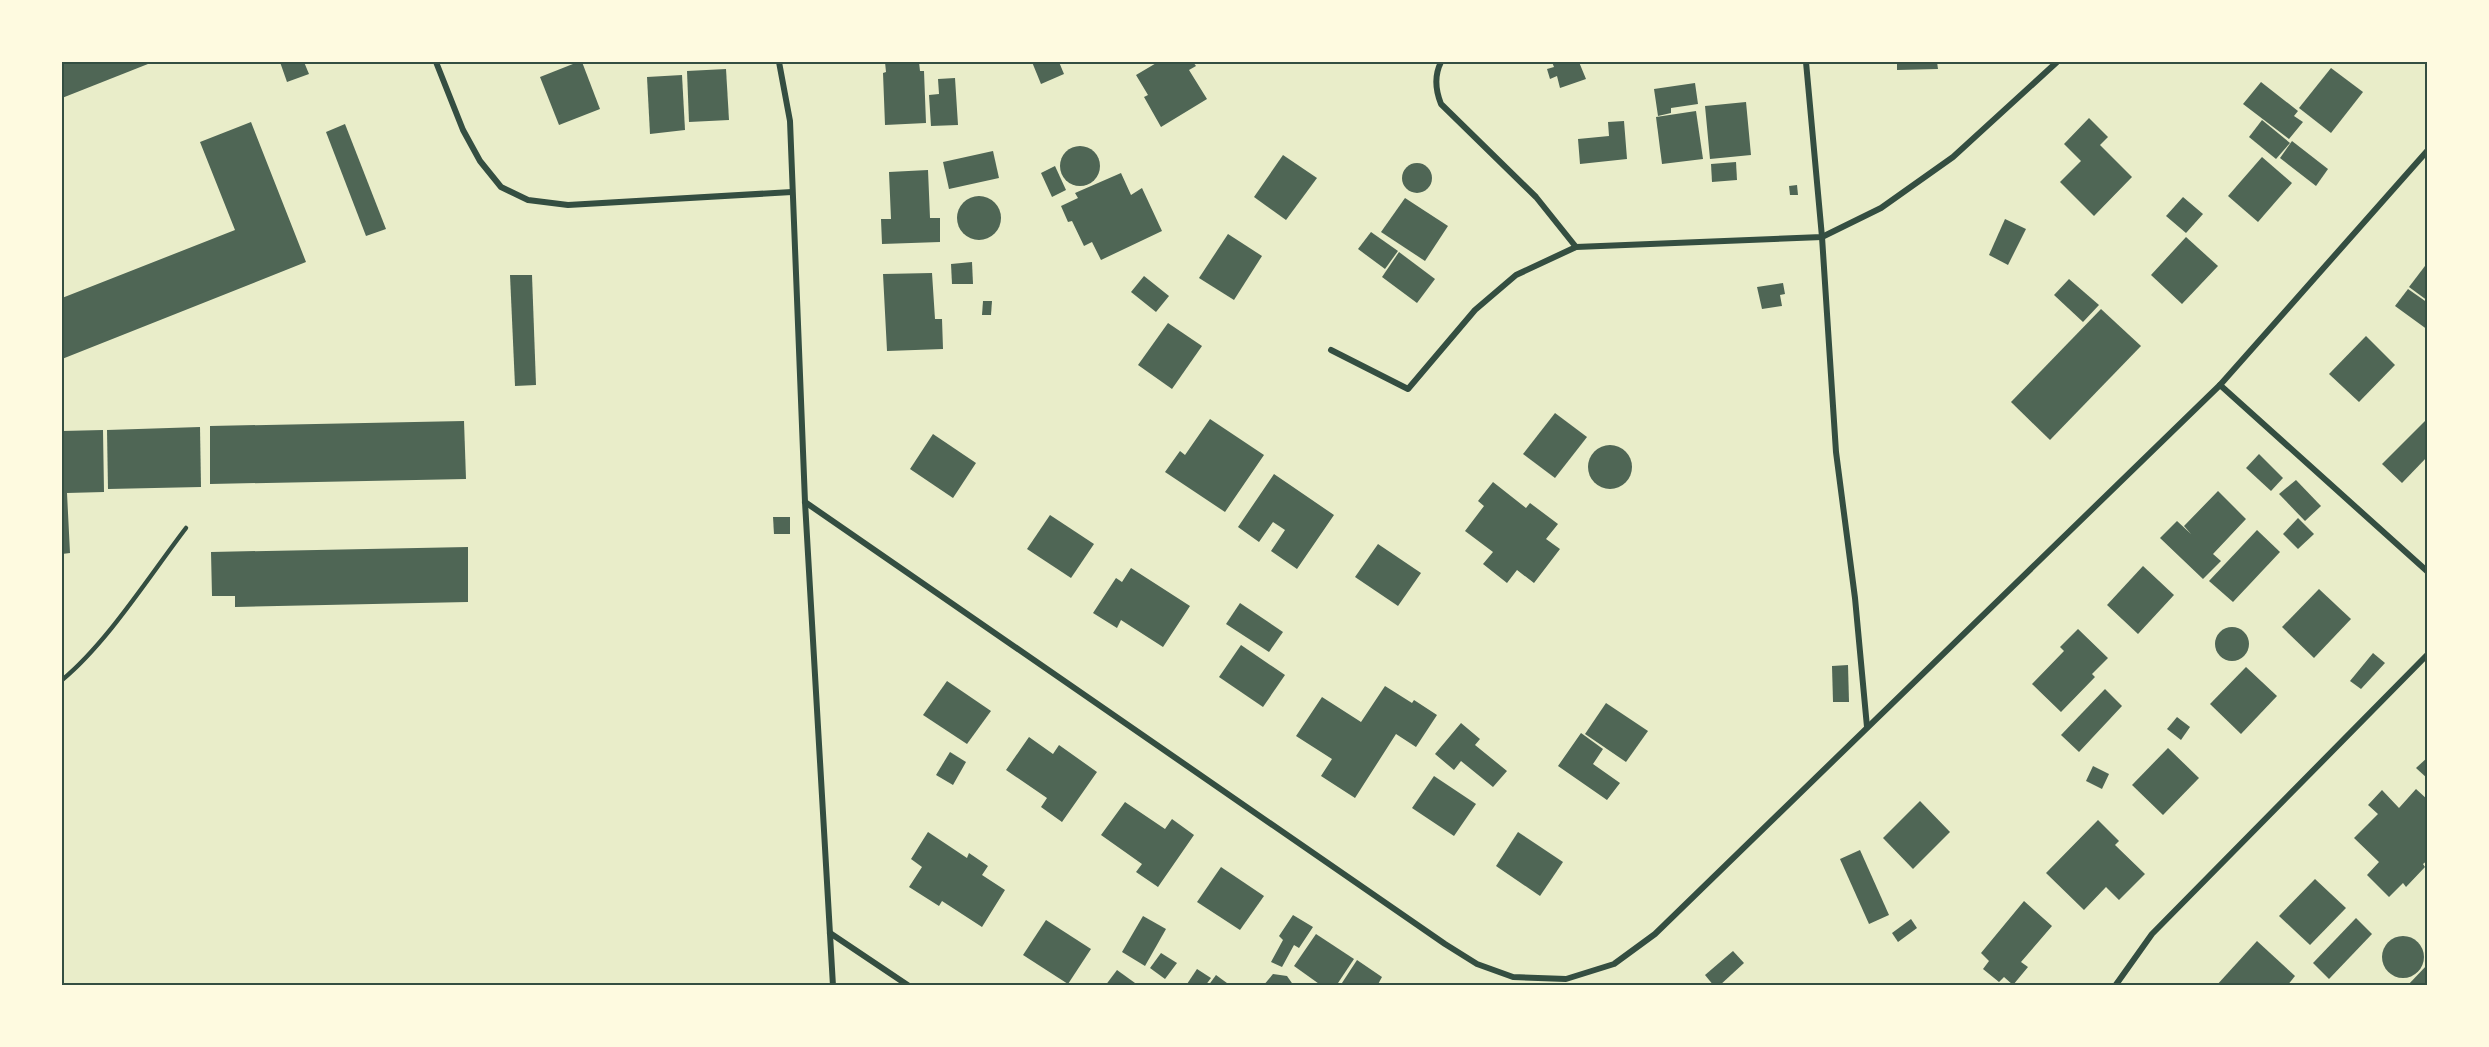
<svg xmlns="http://www.w3.org/2000/svg" width="2489" height="1047" font-family="Helvetica,sans-serif">
	<style>
		.building { fill: #4f6655 }
		.lines { fill: none; stroke-linecap: round; stroke-linejoin: round }
		.service { stroke: #344e41; stroke-width: 4.5 }
		.minor { stroke: #344e41; stroke-width: 6 }
		.neatline { fill: none; stroke: #344e41; stroke-width: 2 }
	</style>
	<rect width="100%" height="100%" fill="#e9edc9"/>
	<!-- building -->
	<g class="building">
		<path d="M62,62H153L62,98Z"/>
		<path d="M280,62H304L309,74L287,82Z"/>
		<path d="M578,62H582L600,109L559,125L540,77Z"/>
		<path d="M885,62H919L920,71H924L926,123L885,125L883,73L886,72Z"/>
		<path d="M1032,62H1059L1064,74L1041,84Z"/>
		<path d="M1158,62H1193L1196,66L1189,70L1207,99L1161,127L1144,97L1148,95L1136,75Z"/>
		<path d="M1552,62H1579L1586,79L1560,88L1557,76L1550,79L1547,69L1554,67Z"/>
		<path d="M1706,62H1724V63L1706,64Z"/>
		<path d="M1897,62H1937L1938,69L1897,70Z"/>
		<path d="M2331,68L2363,92L2331,133L2299,108Z"/>
		<path d="M726,69L729,120L689,122L687,71Z"/>
		<path d="M682,75L685,130L650,134L647,77Z"/>
		<path d="M955,78L958,125L931,126L929,95L939,94L938,79Z"/>
		<path d="M2261,82L2298,111L2294,116L2303,122L2289,139L2243,104Z"/>
		<path d="M1695,83L1698,104L1671,108V113L1658,116L1654,89Z"/>
		<path d="M1746,102L1751,155L1710,159L1705,106Z"/>
		<path d="M1696,111L1703,159L1662,164L1656,117Z"/>
		<path d="M2089,118L2108,137L2100,145L2132,177L2094,216L2060,182L2081,161L2064,144Z"/>
		<path d="M2262,120L2290,143L2276,159L2249,137Z"/>
		<path d="M1624,121L1627,159L1580,164L1578,139L1609,136L1608,122Z"/>
		<path d="M251,122L306,262L62,359V298L235,230L200,142Z"/>
		<path d="M345,124L386,229L366,236L326,132Z"/>
		<path d="M2292,141L2328,169L2316,186L2280,158Z"/>
		<circle cx="1080" cy="166" r="20"/>
		<path d="M993,151L999,178L949,189L943,162Z"/>
		<path d="M1283,155L1317,178L1286,220L1254,197Z"/>
		<path d="M2262,157L2292,183L2258,222L2228,196Z"/>
		<path d="M1736,162L1737,180L1712,182L1711,164Z"/>
		<circle cx="1417" cy="178" r="15"/>
		<path d="M1055,166L1066,190L1052,197L1041,173Z"/>
		<path d="M928,170L930,218H940V242L882,244L881,219H891L889,172Z"/>
		<path d="M1121,173L1131,195L1142,188L1162,231L1101,260L1092,242L1084,246L1072,221L1068,222L1061,206L1078,198L1075,193Z"/>
		<path d="M1797,185L1798,195H1790L1789,186Z"/>
		<circle cx="979" cy="218" r="22"/>
		<path d="M2183,197L2203,214L2186,233L2166,216Z"/>
		<path d="M1405,198L1448,226L1425,261L1381,232Z"/>
		<path d="M2005,219L2026,229L2008,265L1989,255Z"/>
		<path d="M1371,232L1398,251L1385,269L1358,249Z"/>
		<path d="M1228,234L1262,256L1234,300L1199,278Z"/>
		<path d="M2186,237L2218,266L2182,304L2151,275Z"/>
		<path d="M1399,252L1435,279L1417,303L1382,277Z"/>
		<path d="M972,262L973,284H952L951,264Z"/>
		<path d="M2428,262V301L2409,287Z"/>
		<path d="M932,273L935,319H942L943,349L887,351L883,274Z"/>
		<path d="M510,275H532L536,385L515,386Z"/>
		<path d="M1144,276L1169,296L1156,312L1131,292Z"/>
		<path d="M2069,279L2099,305L2083,322L2054,295Z"/>
		<path d="M1783,283L1785,294L1780,295L1782,306L1762,309L1757,287Z"/>
		<path d="M2408,289L2428,303V330L2395,306Z"/>
		<path d="M983,301H992L991,315H982Z"/>
		<path d="M2101,309L2141,346L2050,440L2011,402Z"/>
		<path d="M1168,323L1202,346L1172,389L1138,365Z"/>
		<path d="M2366,336L2395,365L2359,402L2329,374Z"/>
		<path d="M1555,413L1587,437L1555,478L1523,454Z"/>
		<path d="M1210,419L1264,455L1225,512L1165,472L1180,451L1185,455Z"/>
		<path d="M2426,420L2428,422V456L2402,483L2382,464Z"/>
		<path d="M464,421L466,479L210,484V426Z"/>
		<path d="M200,427L201,487L108,489L107,430Z"/>
		<path d="M103,430L104,492L67,493L70,553L62,554V431Z"/>
		<path d="M933,434L976,463L953,498L910,469Z"/>
		<circle cx="1610" cy="467" r="22"/>
		<path d="M2259,454L2283,478L2271,491L2246,468Z"/>
		<path d="M1274,474L1334,515L1297,569L1271,551L1285,530L1273,522L1259,542L1238,527Z"/>
		<path d="M2296,480L2321,506L2305,521L2279,494Z"/>
		<path d="M1493,482L1526,508L1530,503L1558,524L1546,539L1560,549L1534,583L1517,570L1507,583L1483,564L1493,552L1465,531L1484,506L1478,501Z"/>
		<path d="M2218,491L2246,519L2213,554L2221,561L2203,579L2160,538L2177,521L2191,534L2184,526Z"/>
		<path d="M1050,515L1094,544L1071,578L1027,549Z"/>
		<path d="M773,517H790V534H774Z"/>
		<path d="M2298,518L2314,534L2298,549L2283,534Z"/>
		<path d="M2257,530L2280,552L2233,602L2209,581Z"/>
		<path d="M1378,544L1421,573L1398,606L1355,577Z"/>
		<path d="M468,547V602L235,607V596H212L211,552Z"/>
		<path d="M2143,566L2174,595L2138,634L2107,605Z"/>
		<path d="M1131,568L1190,606L1163,647L1121,620L1117,628L1093,613L1116,578L1122,582Z"/>
		<path d="M2319,589L2351,619L2314,658L2282,627Z"/>
		<path d="M1240,603L1283,632L1269,652L1226,624Z"/>
		<circle cx="2232" cy="644" r="17"/>
		<path d="M2078,629L2108,658L2092,674L2095,677L2061,712L2032,684L2064,651L2060,647Z"/>
		<path d="M1241,645L1285,675L1263,707L1219,677Z"/>
		<path d="M2373,653L2385,663L2361,689L2350,681Z"/>
		<path d="M1848,665L1849,702H1833L1832,666Z"/>
		<path d="M2246,667L2277,696L2241,734L2210,704Z"/>
		<path d="M947,681L991,711L967,744L923,715Z"/>
		<path d="M1385,686L1412,703L1414,700L1437,715L1416,747L1396,734L1355,798L1321,776L1332,759L1296,736L1322,697L1361,722Z"/>
		<path d="M2105,689L2122,706L2079,752L2061,735Z"/>
		<path d="M1606,703L1648,731L1626,762L1585,734Z"/>
		<path d="M2177,717L2190,727L2181,740L2167,729Z"/>
		<path d="M1461,723L1480,739L1475,745L1507,771L1493,787L1461,761L1454,770L1435,754Z"/>
		<path d="M1581,733L1603,749L1593,764L1620,783L1607,800L1558,766Z"/>
		<path d="M1029,737L1053,754L1059,745L1097,772L1062,822L1041,807L1047,798L1006,770Z"/>
		<path d="M2168,748L2199,778L2163,815L2132,785Z"/>
		<path d="M950,752L966,762L953,785L936,775Z"/>
		<path d="M2428,757V779L2416,768Z"/>
		<path d="M2093,766L2109,774L2102,789L2086,781Z"/>
		<path d="M1434,776L1476,804L1454,836L1412,808Z"/>
		<path d="M2416,789L2428,800V860L2423,864L2425,867L2406,887L2403,883L2389,897L2367,875L2379,862L2354,838L2378,814L2368,805L2382,790L2399,808Z"/>
		<path d="M1920,801L1950,832L1913,869L1883,838Z"/>
		<path d="M1125,802L1165,829L1172,819L1194,835L1158,887L1136,872L1142,864L1101,835Z"/>
		<path d="M2098,820L2119,841L2115,845L2145,874L2119,900L2106,887L2084,910L2046,873Z"/>
		<path d="M928,832L967,858L969,853L988,866L982,875L1005,890L982,927L942,901L939,906L909,887L922,867L911,859Z"/>
		<path d="M1518,832L1563,862L1540,896L1496,866Z"/>
		<path d="M1860,850L1889,915L1869,924L1840,859Z"/>
		<path d="M1221,867L1264,896L1240,930L1197,902Z"/>
		<path d="M2315,879L2346,908L2310,945L2279,916Z"/>
		<path d="M2024,901L2052,926L2021,962L2028,967L2013,985L2004,977L1999,982L1983,969L1989,961L1981,953Z"/>
		<path d="M1293,915L1313,927L1299,948L1294,945L1282,967L1271,962L1283,940L1279,936Z"/>
		<path d="M1143,916L1166,929L1145,966L1122,952Z"/>
		<path d="M2356,918L2372,934L2329,979L2313,963Z"/>
		<path d="M1911,919L1917,928L1898,942L1892,933Z"/>
		<path d="M1046,920L1091,949L1068,984L1023,955Z"/>
		<path d="M1316,934L1354,959L1336,986H1322L1294,966Z"/>
		<circle cx="2403" cy="957" r="21"/>
		<path d="M2257,941L2295,976L2287,986H2216Z"/>
		<path d="M1733,951L1744,963L1719,986H1714L1705,975Z"/>
		<path d="M1161,953L1177,963L1165,979L1150,968Z"/>
		<path d="M1357,960L1382,977L1377,986H1340Z"/>
		<path d="M2428,964V986H2407Z"/>
		<path d="M1197,969L1211,978L1205,986H1188L1187,984Z"/>
		<path d="M1117,970L1135,983L1132,986H1105Z"/>
		<path d="M1273,974L1287,976L1294,986H1263Z"/>
		<path d="M1216,975L1231,986H1208Z"/>
	</g>
	<g class="lines">
		<!-- service -->
		<path class="service" d="M62,680C107,643 150,575 186,528"/>
		<!-- minor -->
		<g class="minor">
			<path d="M436,62L463,130L480,161L501,187L528,200L568,205L792,192"/>
			<path d="M779,62L790,121L805,502L833,986"/>
			<path d="M1441,62C1434,76 1435,89 1441,104L1536,197L1576,247"/>
			<path d="M1806,62L1822,237L1836,452L1855,598L1867,727"/>
			<path d="M1331,350L1408,389L1475,310L1516,275L1576,247L1822,237L1881,208L1953,157L2057,62"/>
			<path d="M2220,385L2428,572"/>
			<path d="M805,502L1445,944L1477,964L1513,977L1566,979L1614,964L1655,934L2220,385L2428,150"/>
			<path d="M830,933L909,986"/>
			<path d="M2115,986L2152,934L2428,654"/>
		</g>
	</g>
	<!-- border -->
	<rect width="2489" height="1047" fill="none" stroke="#fefae0" stroke-width="126"/>
	<rect x="63" y="63" width="2363" height="921" class="neatline"/>
</svg>
